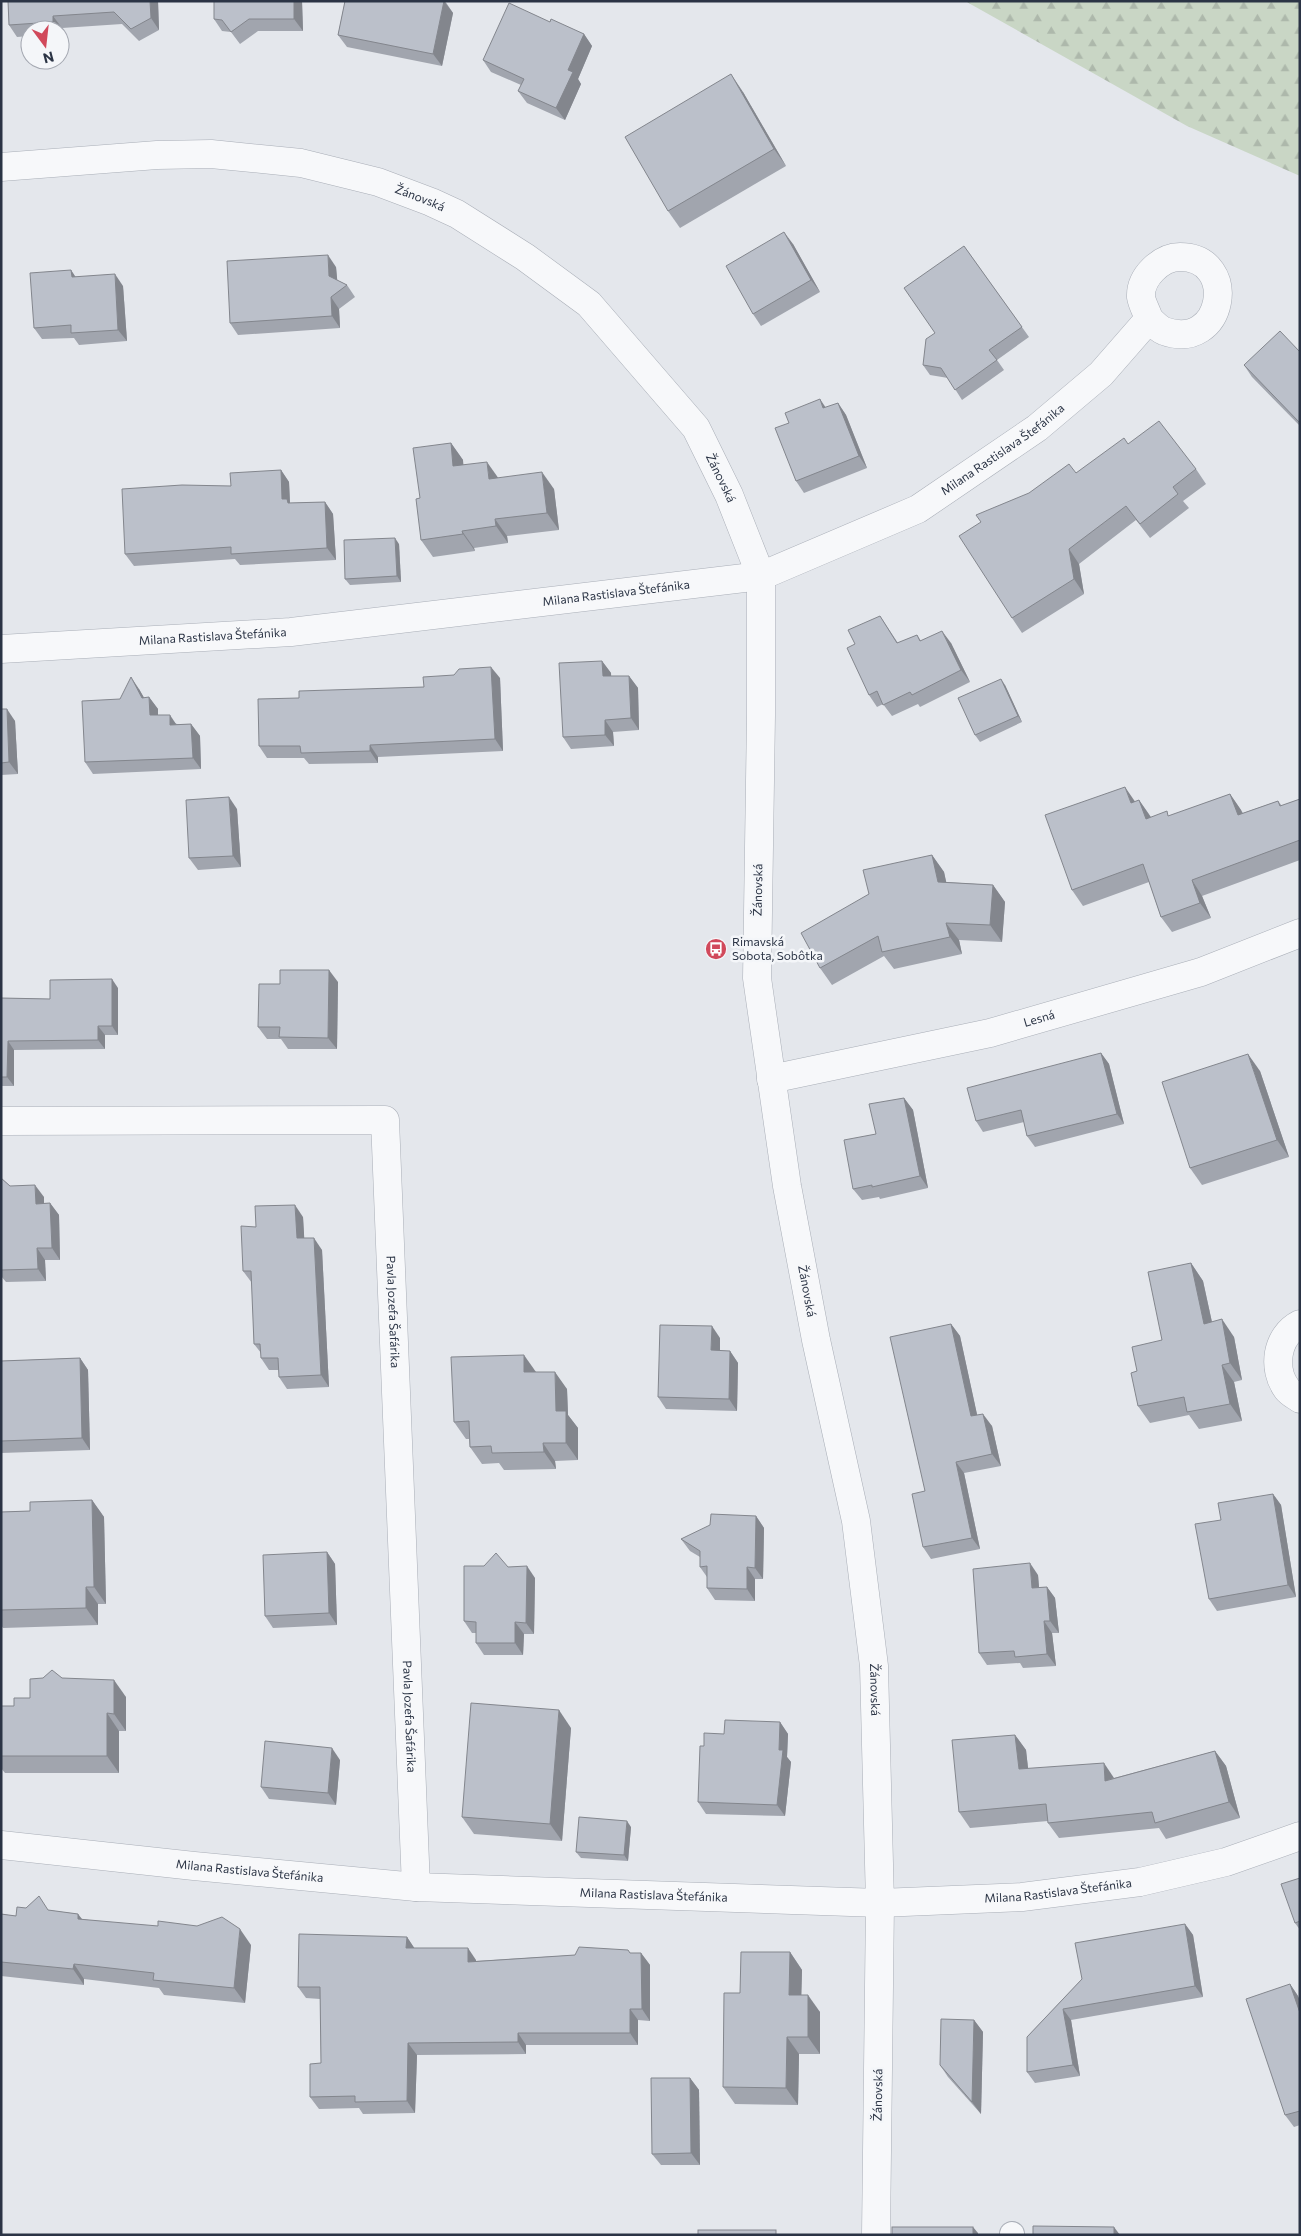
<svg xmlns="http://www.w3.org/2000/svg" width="1301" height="2236" font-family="Commissioner,sans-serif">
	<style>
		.forest { fill: url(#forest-firs) }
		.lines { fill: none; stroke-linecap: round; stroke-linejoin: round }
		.lane-casing { stroke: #a9aeb7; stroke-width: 26 }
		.street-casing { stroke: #a9aeb7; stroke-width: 29 }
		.lane { stroke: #f7f8fa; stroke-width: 24 }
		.street { stroke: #f7f8fa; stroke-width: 28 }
		.wall { fill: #a1a5ae }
		.shaded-wall { fill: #83868d }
		.building { fill: #bbc0ca; stroke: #83868d }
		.labels { text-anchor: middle; stroke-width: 5; stroke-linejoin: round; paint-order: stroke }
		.street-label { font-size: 12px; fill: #2b3445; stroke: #f4f6f9 }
		.poi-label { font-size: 12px; fill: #2b3445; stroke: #f4f6f9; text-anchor: start }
	</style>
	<defs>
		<pattern id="forest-firs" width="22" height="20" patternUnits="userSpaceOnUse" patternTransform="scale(1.25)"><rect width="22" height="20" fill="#c9d6c5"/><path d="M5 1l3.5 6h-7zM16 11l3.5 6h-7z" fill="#adb8ab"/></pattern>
	</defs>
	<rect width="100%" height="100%" fill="#e4e7ec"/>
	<!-- forest -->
	<path class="forest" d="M965,1H1300V176L1187,126Z"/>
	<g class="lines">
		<!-- lane casing -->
		<g class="lane-casing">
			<path id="lane" d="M1012,2235V2234"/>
		</g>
		<!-- street casing -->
		<g class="street-casing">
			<g id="street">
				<path id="s1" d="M1,167L157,155L211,154L301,163L378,182L431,202L457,214L525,257L589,304L696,428L729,495L761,576V715L757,978L787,1186L816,1340L856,1521L874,1666L880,1903L876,2235"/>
				<path id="s2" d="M1,649L291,632L761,576L918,509L1037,428L1101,374L1149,319C1153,323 1159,329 1164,331C1224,353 1240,257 1180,257C1161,257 1140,277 1141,297C1142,304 1147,312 1149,319"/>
				<path id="s3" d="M771,1079L990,1033L1201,972L1300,933"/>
				<path id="s4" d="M1,1121L385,1120L416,1887"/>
				<path d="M1300,1324C1276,1336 1272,1369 1287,1389C1290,1393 1296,1396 1300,1399"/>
				<path id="s5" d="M1,1845L194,1866L416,1887L880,1903L1022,1897L1140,1882L1226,1862L1300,1836"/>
			</g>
		</g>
		<!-- lane -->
		<use href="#lane" class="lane"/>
		<!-- street -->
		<use href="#street" class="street"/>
	</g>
	<!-- wall -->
	<g class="wall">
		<path d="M8,1H158L159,30L139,41L122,24L62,28V34H60V30H30V36L17,37L9,25Z"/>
		<path d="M214,1H302L303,31H258L240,44L231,32L222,31L214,19Z"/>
		<path d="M345,1H445L453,13L442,66L347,47L338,35Z"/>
		<path d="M550,22L584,34L592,46L578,79L581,84L565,120L527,103L518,91L521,85L491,72L483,60Z"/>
		<path d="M743,92L786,166L680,228L668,211Z"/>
		<path d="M793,244L820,292L761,326L753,314Z"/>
		<path d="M964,246L1029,337L997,360L1004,370L962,400L948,378L930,375L923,365L935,333Z"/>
		<path d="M336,267L337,280L347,285L355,297L339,309L340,328L238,335L230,323Z"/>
		<path d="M71,270L75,277L123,286L127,341L79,345L74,338L42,339L34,328Z"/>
		<path d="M1300,352V426L1252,377L1244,365Z"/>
		<path d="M838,403L846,415L867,468L804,493L796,481L826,408Z"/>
		<path d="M451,443L463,460V465L498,478L554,489L559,530L507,536L508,543L474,548L475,551L433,557L421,540L420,498Z"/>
		<path d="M1128,444L1196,469L1206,484L1183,501L1189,508L1150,538L1136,520L1079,564L1084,594L1022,633L1012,618L1076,473Z"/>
		<path d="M281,470L289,482L290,503L325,502L333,514L336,560L240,565L235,559L134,566L125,554L231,486Z"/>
		<path d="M399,544L401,582L350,585L345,579Z"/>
		<path d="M880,616L898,643L917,635L921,641L951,643L970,682L920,707L918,704L892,716L883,704L877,707L869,695L855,644Z"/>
		<path d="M602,661L611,673V676H629L638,688L639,730L613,732L614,746L571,749L563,737Z"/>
		<path d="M500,678L503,751L378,757V763L309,764L304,758H267L259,746L299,698L424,687Z"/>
		<path d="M1005,685L1022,722L980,742L975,735Z"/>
		<path d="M139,689L144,698L149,697L158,709V715L177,724H191L200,736L201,769L93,774L85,762L120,699Z"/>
		<path d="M1,709L15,721L18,774L1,775Z"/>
		<path d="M1230,794L1241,810L1243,813L1278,801L1282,806L1300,799V860L1202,896L1211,918L1172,932L1161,917L1149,882L1083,906L1072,890L1136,802L1139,800L1151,817L1170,816Z"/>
		<path d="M237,809L241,867L198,870L189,858Z"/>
		<path d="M932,855L944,872L946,882L993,885L1005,902L1002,942L959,940L962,954L894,969L884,956L832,985L820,968L869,894Z"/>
		<path d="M338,982L337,1049H288L281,1039H267L258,1027L280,984Z"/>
		<path d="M118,988V1035H105V1049L14,1050V1086H1V998L50,999Z"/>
		<path d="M1101,1053L1109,1064L1124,1124L1035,1147L1027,1136L1024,1122L983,1132L976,1121Z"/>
		<path d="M1260,1071L1289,1157L1202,1185L1190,1168Z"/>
		<path d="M904,1098L913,1110L928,1188L880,1199L879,1197L862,1200L853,1189L876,1134Z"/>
		<path d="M1,1178L10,1186L44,1197V1203H50L59,1215L60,1260H45L46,1281L6,1282L1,1276Z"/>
		<path d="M303,1217L304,1238L322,1250L329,1387L287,1389L279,1377V1370H269L261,1358V1353L254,1344L252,1283L243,1271L256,1227Z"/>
		<path d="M1191,1263L1203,1281L1212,1322L1234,1337L1242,1380L1234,1382L1242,1421L1199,1429L1189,1415L1150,1423L1138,1406L1137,1371L1162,1340Z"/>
		<path d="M951,1324L960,1336L977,1415L992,1426L1001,1466L964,1473L980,1549L931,1559L923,1547L925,1491Z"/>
		<path d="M720,1338V1351H730L738,1363L737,1411L666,1409L658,1397Z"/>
		<path d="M80,1358L88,1370L90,1450L1,1453V1361Z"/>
		<path d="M536,1372L567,1389L568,1415L578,1428V1460L555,1461L556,1469L504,1470L499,1463L482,1464L470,1447L469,1439H466L454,1422Z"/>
		<path d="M1273,1494L1281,1505L1296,1597L1217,1611L1209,1599L1221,1520Z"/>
		<path d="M92,1500L104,1517L106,1604H98V1625L3,1628L1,1625V1512L30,1511Z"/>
		<path d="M756,1516L764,1528L763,1579H755V1601L715,1600L707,1588V1577L700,1567V1557L690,1551L681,1539Z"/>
		<path d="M327,1552L335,1564L337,1625L273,1628L265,1616Z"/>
		<path d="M508,1567L535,1578L534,1634H524L523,1655H484L476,1643V1633H472L464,1621Z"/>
		<path d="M1038,1575L1039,1587H1047L1055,1598L1059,1633H1052L1056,1666L1023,1668L1020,1663L987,1665L979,1653Z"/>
		<path d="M62,1678L126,1697V1731H119V1773H5L1,1768V1706H14L30,1698Z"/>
		<path d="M780,1722L788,1734L787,1757L791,1762L785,1816L706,1814L698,1802L704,1746L724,1734Z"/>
		<path d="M571,1728L562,1841L474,1834L462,1817Z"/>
		<path d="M1015,1735L1026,1750L1028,1769L1114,1778L1215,1751L1226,1766L1240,1818L1166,1839L1159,1828L1059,1838L1048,1823V1821L970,1828L959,1812Z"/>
		<path d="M340,1760L336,1805L269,1799L261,1787Z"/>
		<path d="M631,1827L628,1861L581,1858L576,1852Z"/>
		<path d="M1300,1878V1930L1295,1923Z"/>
		<path d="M48,1910L78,1914L82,1919L251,1945L245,2003L164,1995L159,1988L84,1979V1985L1,1976V1914L16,1916Z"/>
		<path d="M1185,1924L1193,1935L1203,1997L1071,2020L1080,2076L1035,2083L1027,2072V2037L1082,1979Z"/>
		<path d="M407,1937L414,1948L476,1960V1961L575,1955L628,1950L630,1953H641L650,1965V2021L638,2020V2045H526V2054L417,2055L415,2113L363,2114L359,2108L319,2109L310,2097L321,2063L320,1999L306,1998L298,1987Z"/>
		<path d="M790,1952L802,1970L801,1995L820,2012V2054H799L798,2105L735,2104L723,2087L740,1993Z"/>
		<path d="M1290,1984L1298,1996L1300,2001V2125L1294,2127L1285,2115Z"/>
		<path d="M974,2020L983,2032L981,2114L948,2077L940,2065Z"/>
		<path d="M690,2078L699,2090L700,2165H661L652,2154Z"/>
	</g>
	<!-- shaded-wall -->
	<g class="shaded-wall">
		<path d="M150,1H158L159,30L151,18Z"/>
		<path d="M294,1H302L303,31L294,19Z"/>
		<path d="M444,1L453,13L442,66L433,54Z"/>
		<path d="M53,16L62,28V34L60,30H59L53,22Z"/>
		<path d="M584,34L592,46L578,79L581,84L565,120L556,108L568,70Z"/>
		<path d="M731,74L743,92L786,166L774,149Z"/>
		<path d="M784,232L793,244L820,292L811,280Z"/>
		<path d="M328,255L336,267L338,288L329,276Z"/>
		<path d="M71,270L79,282L72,277Z"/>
		<path d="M115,274L123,286L127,341L118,330Z"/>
		<path d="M331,297L339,309L340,328L332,316Z"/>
		<path d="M820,399L828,411L823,408Z"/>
		<path d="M838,403L846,415L867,468L859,456Z"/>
		<path d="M451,443L463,460L465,483L453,466Z"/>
		<path d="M487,462L499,479H489Z"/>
		<path d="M281,470L289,482L290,504L295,511L282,499Z"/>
		<path d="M542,472L554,489L559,530L547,513Z"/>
		<path d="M325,502L333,514L336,560L327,548Z"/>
		<path d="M495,519L507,536L508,543L496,526Z"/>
		<path d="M462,531L474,548L475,551L463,534Z"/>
		<path d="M395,538L399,544L401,582L397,576Z"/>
		<path d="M1069,549L1079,564L1084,594L1074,579Z"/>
		<path d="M942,631L951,643L970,682L961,670Z"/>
		<path d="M602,661L611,673L612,688L603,676Z"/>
		<path d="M491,667L500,678L503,751L495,739Z"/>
		<path d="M629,676L638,688L639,730L631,718Z"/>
		<path d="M131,677L139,689L150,708L149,697L158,709V727L150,715L142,698Z"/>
		<path d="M1001,679L1005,685L1022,722L1018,716Z"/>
		<path d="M7,709L15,721L18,774L9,762Z"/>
		<path d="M170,715L178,727L170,725Z"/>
		<path d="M605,720L613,732L614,746L605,735Z"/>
		<path d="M191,724L200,736L201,769L193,758Z"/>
		<path d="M370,745L378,757V763L370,751Z"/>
		<path d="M1125,787L1136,803H1131Z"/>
		<path d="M1230,794L1241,810L1249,830L1238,815Z"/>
		<path d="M229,797L237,809L241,867L233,856Z"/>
		<path d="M1139,800L1150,816L1157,835L1146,819Z"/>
		<path d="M932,855L944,872L950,899L938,882Z"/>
		<path d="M1192,880L1202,896L1211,918L1200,903Z"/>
		<path d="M993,885L1005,902L1002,942L990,925Z"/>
		<path d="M946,923L959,940L962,954L950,937Z"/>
		<path d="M329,970L338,982L337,1049L328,1038Z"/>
		<path d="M112,979L118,988V1035L112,1026Z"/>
		<path d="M98,1026L105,1035V1049L98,1040Z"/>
		<path d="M8,1041L14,1050V1086L7,1077Z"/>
		<path d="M1101,1053L1109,1064L1124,1124L1117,1114Z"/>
		<path d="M1248,1054L1260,1071L1289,1157L1277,1140Z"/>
		<path d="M904,1098L913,1110L928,1188L920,1176Z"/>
		<path d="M35,1185L44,1197V1215L36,1204Z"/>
		<path d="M50,1203L59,1215L60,1260L52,1248Z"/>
		<path d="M295,1205L303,1217L305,1250L297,1238Z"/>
		<path d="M314,1238L322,1250L329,1387L321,1375Z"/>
		<path d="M37,1248L45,1260L46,1281L38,1269Z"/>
		<path d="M1191,1263L1203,1281L1216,1341L1204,1324Z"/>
		<path d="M1222,1319L1234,1337L1242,1380L1230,1363Z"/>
		<path d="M951,1324L960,1336L980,1428L971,1416Z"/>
		<path d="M712,1326L720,1338V1362L711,1350Z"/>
		<path d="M730,1351L738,1363L737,1411L729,1399Z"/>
		<path d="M524,1355L536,1372H524Z"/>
		<path d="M80,1358L88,1370L90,1450L82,1438Z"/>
		<path d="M1222,1365L1234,1382L1242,1421L1230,1404Z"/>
		<path d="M555,1372L567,1389L568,1415L578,1428V1460L566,1443L556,1411Z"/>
		<path d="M983,1414L992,1426L1001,1466L992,1454Z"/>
		<path d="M543,1443L555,1461L556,1469L544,1452Z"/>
		<path d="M956,1462L964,1473L980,1549L972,1538Z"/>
		<path d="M1273,1494L1281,1505L1296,1597L1288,1585Z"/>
		<path d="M92,1500L104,1517L106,1604L94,1587Z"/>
		<path d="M756,1516L764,1528L763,1579L755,1568Z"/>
		<path d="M327,1552L335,1564L337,1625L329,1613Z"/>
		<path d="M1030,1563L1038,1575L1040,1600L1032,1588Z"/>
		<path d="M527,1566L535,1578L534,1634L526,1623Z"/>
		<path d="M747,1567L755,1579V1601L747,1589Z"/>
		<path d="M86,1587L98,1604V1625L86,1608Z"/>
		<path d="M1047,1587L1055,1598L1059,1633L1050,1621Z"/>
		<path d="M1044,1621L1052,1633L1056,1666L1047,1654Z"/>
		<path d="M515,1622L524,1634L523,1655L515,1643Z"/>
		<path d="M114,1680L126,1697V1731L114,1714Z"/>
		<path d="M559,1710L571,1728L562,1841L550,1824Z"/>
		<path d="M107,1713L119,1731V1773L107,1756Z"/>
		<path d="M780,1722L788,1734L787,1757L791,1762L785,1816L777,1805Z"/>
		<path d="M1015,1735L1026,1750L1030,1785L1019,1769Z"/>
		<path d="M332,1748L340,1760L336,1805L328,1793Z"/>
		<path d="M1215,1751L1226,1766L1240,1818L1229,1802Z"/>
		<path d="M1104,1763L1114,1778L1105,1781Z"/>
		<path d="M627,1821L631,1827L628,1861L624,1855Z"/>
		<path d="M78,1914L89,1929L78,1919Z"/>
		<path d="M1185,1924L1193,1935L1203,1997L1195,1986Z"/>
		<path d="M240,1929L251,1945L245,2003L234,1988Z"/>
		<path d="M407,1937L415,1949L406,1948Z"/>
		<path d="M468,1948L476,1960V1974L468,1962Z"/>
		<path d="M790,1952L802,1970L801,2012L789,1995Z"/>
		<path d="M641,1953L650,1965V2021L642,2009Z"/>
		<path d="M74,1964L84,1979V1985L73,1969Z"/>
		<path d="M1290,1984L1298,1996L1300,2001V2013Z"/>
		<path d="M808,1995L820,2012V2054L808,2037Z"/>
		<path d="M630,2009L638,2020V2045L630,2033Z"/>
		<path d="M1063,2009L1071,2020L1080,2076L1073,2065Z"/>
		<path d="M974,2020L983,2032L981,2114L972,2102Z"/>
		<path d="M518,2033L526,2045V2054L518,2042Z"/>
		<path d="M787,2037L799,2054L798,2105L786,2088Z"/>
		<path d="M408,2043L417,2055L415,2113L407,2101Z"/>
		<path d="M690,2078L699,2090L700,2165L691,2153Z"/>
		<path d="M973,2227L978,2233V2235H973Z"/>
		<path d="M1114,2227L1120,2235H1114Z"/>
	</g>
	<!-- building -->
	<g class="building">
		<path d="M8,1H150L151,18L131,29L114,12L53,16V22L9,25Z"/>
		<path d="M214,1H294V19H249L231,32L222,20L214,19Z"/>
		<path d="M345,1H444L433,54L338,35Z"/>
		<path d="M509,3L550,22L551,19L584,34L568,70L573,72L556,108L518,91L524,79L483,60Z"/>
		<path d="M731,74L774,149L668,211L625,137Z"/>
		<path d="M784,232L811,280L753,314L726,266Z"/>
		<path d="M964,246L1022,327L989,350L997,360L955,390L941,368L923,365L926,339L935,333L904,288Z"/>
		<path d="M328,255L329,276L347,285L331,297L332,316L230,323L227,261Z"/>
		<path d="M71,270L72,277L115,274L118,330L71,333V325L34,328L30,273Z"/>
		<path d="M1280,331L1300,352V423L1244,365Z"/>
		<path d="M820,399L823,408L838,403L859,456L796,481L775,428L789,423L785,413Z"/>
		<path d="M1159,421L1196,469L1173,487L1178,494L1140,524L1126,506L1069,549L1074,579L1012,618L959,536L981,522L976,515L1029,493L1069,464L1076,473L1124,438L1128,444Z"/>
		<path d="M451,443L453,466L487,462L489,479L542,472L547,513L495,519L496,526L462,531L463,534L421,540L416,499L420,498L413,448Z"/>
		<path d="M281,470L282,499H287L288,503L325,502L327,548L231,554V547L125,554L122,489L182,485L231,486L230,473Z"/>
		<path d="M395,538L397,576L345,579L344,540Z"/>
		<path d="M880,616L897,643L917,635L920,641L942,631L961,670L912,695L910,692L883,705L877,691L869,695L847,648L855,644L848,630Z"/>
		<path d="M602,661L603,676H629L631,718L605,720V735L563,737L559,663Z"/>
		<path d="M491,667L495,739L370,745V751L301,753L300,746H259L258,699L299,698V691L424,687L423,677L454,675L459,669Z"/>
		<path d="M131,677L142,698L149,697L150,715H170V725L191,724L193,758L85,762L82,701L120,699Z"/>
		<path d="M1001,679L1018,716L975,735L958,698Z"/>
		<path d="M1,709H7L9,762L1,763Z"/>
		<path d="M1125,787L1131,803L1139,800L1146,819L1167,811L1168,816L1230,794L1238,815L1278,801L1280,806L1300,799V840L1192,880L1200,903L1161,917L1143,864L1072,890L1045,815Z"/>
		<path d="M229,797L233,856L189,858L186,800Z"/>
		<path d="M932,855L938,882L993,885L990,925L946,923L950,937L882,952L878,936L820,968L801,933L869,894L863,870Z"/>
		<path d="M280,970H329L328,1038L279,1037L280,1027H258L259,984H280Z"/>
		<path d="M112,979V1026H98V1040L8,1041L7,1077H1V998L50,999V980Z"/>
		<path d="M1101,1053L1117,1114L1027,1136L1021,1110L976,1121L967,1088Z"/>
		<path d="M1248,1054L1277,1140L1190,1168L1162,1082Z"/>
		<path d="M904,1098L920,1176L872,1187V1185L853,1189L844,1140L876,1134L869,1104Z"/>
		<path d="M1,1178L10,1186L35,1185L36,1204L50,1203L52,1248H37L38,1269L1,1270Z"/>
		<path d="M295,1205L297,1238H314L321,1375L279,1377L278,1358H261L260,1344H254L251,1271H243L241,1226L256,1227L255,1206Z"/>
		<path d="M1191,1263L1204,1324L1222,1319L1230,1363L1222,1365L1230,1404L1187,1412L1184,1397L1138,1406L1131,1373L1137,1371L1132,1347L1162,1340L1148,1272Z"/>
		<path d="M951,1324L971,1416L983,1414L992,1454L956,1462L972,1538L923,1547L912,1494L925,1491L890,1337Z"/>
		<path d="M660,1325L712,1326L711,1350L730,1351L729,1399L658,1397Z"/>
		<path d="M524,1355V1372H555L556,1411H566V1443H543L544,1452L492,1453L491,1446L470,1447L469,1421L454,1422L451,1357Z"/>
		<path d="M80,1358L82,1438L1,1441V1361Z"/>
		<path d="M1273,1494L1288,1585L1209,1599L1195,1524L1221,1520L1218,1503Z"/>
		<path d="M92,1500L94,1587H86V1608L1,1610V1512L30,1511V1502Z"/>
		<path d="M711,1514L756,1516L755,1568L747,1567V1589L707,1588V1566L700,1567V1551L681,1539L710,1525Z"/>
		<path d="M327,1552L329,1613L265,1616L263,1555Z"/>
		<path d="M496,1553L508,1567L527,1566L526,1623L515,1622V1643H476V1622L464,1621V1566H484Z"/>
		<path d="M1030,1563L1032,1588L1047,1587L1050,1621H1044L1047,1654L1015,1657L1014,1651L979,1653L973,1569Z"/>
		<path d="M52,1670L62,1678L114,1680V1714L107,1713V1756H1V1706H14V1698H30V1679L43,1678Z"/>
		<path d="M471,1703L559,1710L550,1824L462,1817Z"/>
		<path d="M725,1720L780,1722L779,1750H783L777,1805L698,1802L700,1746H704V1733L724,1734Z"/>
		<path d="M1015,1735L1019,1769L1104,1763L1105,1781L1215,1751L1229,1802L1155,1823L1152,1812L1048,1823L1046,1804L959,1812L952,1740Z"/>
		<path d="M265,1741L332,1748L328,1793L261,1787Z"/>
		<path d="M579,1817L627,1821L624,1855L576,1852Z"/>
		<path d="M1300,1878V1921L1295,1923L1281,1884Z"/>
		<path d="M39,1896L48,1910L78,1914V1919L158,1926V1921L197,1926L222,1917L240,1929L234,1988L153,1980L154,1973L74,1964L73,1969L1,1962V1914L16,1916L17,1907L26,1908Z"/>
		<path d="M1185,1924L1195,1986L1063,2009L1073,2065L1027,2072V2037L1082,1979L1075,1943Z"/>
		<path d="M299,1934L407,1937L406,1948H468V1962L575,1955L579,1947L628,1950L630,1953H641L642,2009H630V2033H518V2042L408,2043L407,2101L355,2102V2096L310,2097V2064L321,2063L320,1987H298Z"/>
		<path d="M741,1952H790L789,1995H808V2037H787L786,2088L723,2087L724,1993H740Z"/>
		<path d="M1290,1984L1300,2013V2111L1285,2115L1246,1999Z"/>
		<path d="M941,2019L974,2020L972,2102L940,2065Z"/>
		<path d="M651,2078H690L691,2153L652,2154Z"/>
		<path d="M1033,2226L1114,2227V2235H1033Z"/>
		<rect x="892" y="2227" width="81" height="8"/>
		<rect x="698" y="2230" width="78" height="5"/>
	</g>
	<!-- icons -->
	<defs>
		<g id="bus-disc" transform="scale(1.125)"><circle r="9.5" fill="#d1495b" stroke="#f4f6f9"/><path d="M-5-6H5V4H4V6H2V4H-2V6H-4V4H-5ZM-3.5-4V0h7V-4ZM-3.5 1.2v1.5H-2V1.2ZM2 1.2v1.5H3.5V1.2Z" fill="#fff"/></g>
	</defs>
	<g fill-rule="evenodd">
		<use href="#bus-disc" x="716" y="949"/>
	</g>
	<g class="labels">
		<!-- street labels -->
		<g class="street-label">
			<text dy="4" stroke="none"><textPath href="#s1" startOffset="425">Žánovská</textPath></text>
			<text dy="4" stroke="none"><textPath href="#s2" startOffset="1038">Milana Rastislava Štefánika</textPath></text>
			<text dy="4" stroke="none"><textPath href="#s1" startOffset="845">Žánovská</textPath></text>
			<text dy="4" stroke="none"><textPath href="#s2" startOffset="618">Milana Rastislava Štefánika</textPath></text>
			<text dy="4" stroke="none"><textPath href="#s2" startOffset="212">Milana Rastislava Štefánika</textPath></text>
			<text transform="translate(758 890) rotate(-89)" y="4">Žánovská</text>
			<text dy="4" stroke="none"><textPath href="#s3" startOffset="275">Lesná</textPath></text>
			<text dy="4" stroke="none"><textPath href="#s1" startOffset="1670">Žánovská</textPath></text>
			<text dy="4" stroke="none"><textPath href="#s4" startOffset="576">Pavla Jozefa Šafárika</textPath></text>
			<text dy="4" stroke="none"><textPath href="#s1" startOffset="2075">Žánovská</textPath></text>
			<text dy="4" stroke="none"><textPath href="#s4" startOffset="981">Pavla Jozefa Šafárika</textPath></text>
			<text dy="4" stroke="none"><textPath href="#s5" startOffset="250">Milana Rastislava Štefánika</textPath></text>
			<text dy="4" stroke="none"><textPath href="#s5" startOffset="1060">Milana Rastislava Štefánika</textPath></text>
			<text dy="4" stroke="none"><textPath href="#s5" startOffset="655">Milana Rastislava Štefánika</textPath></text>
			<text transform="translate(878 2095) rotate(-89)" y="4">Žánovská</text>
		</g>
		<!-- poi labels -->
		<g class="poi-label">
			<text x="732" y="946">Rimavská<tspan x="732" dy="14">Sobota, Sobôtka</tspan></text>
		</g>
	</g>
	<!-- border -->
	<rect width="1301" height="2236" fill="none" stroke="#2b3445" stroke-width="5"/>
	<!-- north arrow -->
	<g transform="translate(45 45) rotate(165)"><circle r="24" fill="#f4f6f9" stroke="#a4a8b1"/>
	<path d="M0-4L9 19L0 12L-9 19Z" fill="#d1495b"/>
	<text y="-8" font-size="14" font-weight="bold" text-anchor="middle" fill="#2b3445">N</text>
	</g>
</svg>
